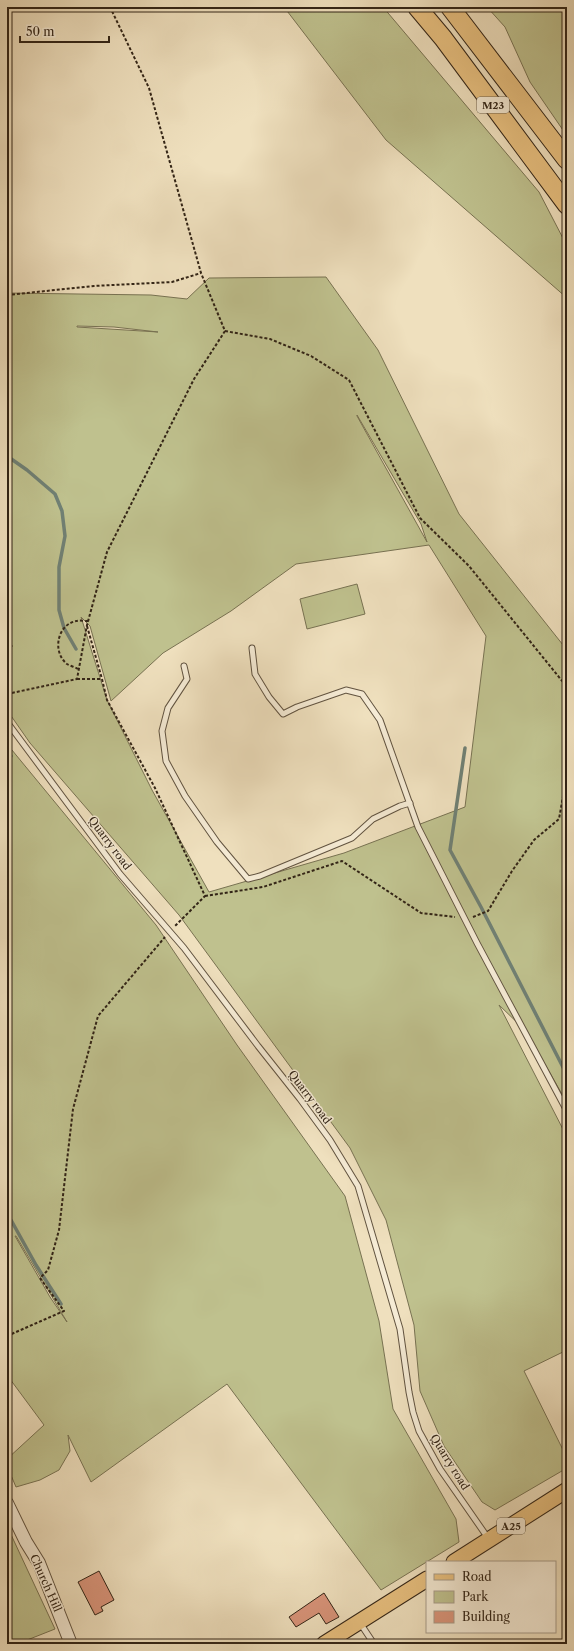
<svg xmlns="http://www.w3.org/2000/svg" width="574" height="1651" font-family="'Libre Caslon Text',serif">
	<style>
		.green { fill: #bfc18e; stroke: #787252; fill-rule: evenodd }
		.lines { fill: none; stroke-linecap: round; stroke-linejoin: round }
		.stream { stroke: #708074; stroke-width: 3.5 }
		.building { fill: #d9947a; stroke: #322416 }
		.service-casing { stroke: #615340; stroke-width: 7 }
		.tertiary-casing { stroke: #615340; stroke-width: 14 }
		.primary-casing { stroke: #322416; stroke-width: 17 }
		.motorway-casing { stroke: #322416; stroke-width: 20 }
		.path { stroke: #322416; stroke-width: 2; stroke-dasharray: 3 2; stroke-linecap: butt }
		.service { stroke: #f5ebd5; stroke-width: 5 }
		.tertiary { stroke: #f5ebd5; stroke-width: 12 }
		.primary { stroke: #e8c07f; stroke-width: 15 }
		.motorway { stroke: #e8c07f; stroke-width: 18 }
		.labels { text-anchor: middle; stroke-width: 3; stroke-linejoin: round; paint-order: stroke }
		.shield { fill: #f5ebd5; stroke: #6c604f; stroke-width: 1 }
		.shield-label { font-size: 10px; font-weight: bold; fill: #322416 }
		.street-label { font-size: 11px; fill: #322416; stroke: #f5ebd5 }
	</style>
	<rect width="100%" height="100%" fill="#efe0be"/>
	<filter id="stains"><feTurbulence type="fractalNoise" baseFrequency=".005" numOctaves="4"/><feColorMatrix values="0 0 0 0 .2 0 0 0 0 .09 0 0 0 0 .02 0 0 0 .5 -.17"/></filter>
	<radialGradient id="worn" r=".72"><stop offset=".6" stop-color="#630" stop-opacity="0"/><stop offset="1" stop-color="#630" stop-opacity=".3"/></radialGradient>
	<!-- green -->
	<g class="green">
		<path d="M284,7H383L539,192L567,246V298L386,140Z"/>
		<path d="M487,7H567V136L530,82L505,27Z"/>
		<path d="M326,277L378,350L459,514L567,650V1103L526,1031L499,1005L567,1137V1350L524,1371L567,1458V1468L495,1510L482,1502L444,1446L420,1391L414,1325L386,1220L350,1148L179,915L30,743L7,710V647L13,646H7V293L151,295L187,299L209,278ZM77,326L114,327L158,332L77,327ZM357,415L421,524L427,542L357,416ZM429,545L486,636L465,807L344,853L209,892L152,790L107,700L81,617L90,626L111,701L163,653L231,611L296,564Z"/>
		<path d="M357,584L365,614L307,629L300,599Z"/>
		<path d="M7,744L156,925L237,1045L345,1196L379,1321L393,1409L456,1519L459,1542L381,1590L227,1384L91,1482L68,1435L70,1451L59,1470L40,1480L16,1487L7,1466V1459L44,1425L7,1375ZM15,1236H16L67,1322L50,1297Z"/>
		<path d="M7,1526L55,1629L17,1644H7Z"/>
	</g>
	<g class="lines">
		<!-- stream -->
		<g class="stream">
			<path d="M7,456L27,470L55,494L62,511L65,536L59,567V610L64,628L76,649"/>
			<path d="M465,748L450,850L481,907L567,1075"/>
			<path d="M7,757L11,756"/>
			<path d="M11,1220L36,1265L61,1304"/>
		</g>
	</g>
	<!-- building -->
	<g class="building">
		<path d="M99,1571L114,1600L101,1607L103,1611L95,1615L78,1582Z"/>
		<path d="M324,1593L339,1617L326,1624L319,1613L296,1627L289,1617Z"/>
	</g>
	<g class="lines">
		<!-- service casing -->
		<g class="service-casing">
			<g id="service">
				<path d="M252,648L255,674L269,697L283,714L297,707L346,690L362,694L380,720L418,827L477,943L567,1111"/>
				<path d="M184,666L187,679L168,708L162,731L166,761L185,796L217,842L248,879L260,876L352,838L373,819L400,806L410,803"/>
				<path d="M7,722L120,874L184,948L258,1046L300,1099L330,1140L358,1186L400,1329L409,1392L413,1412L419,1431L440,1469L488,1538"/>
				<path d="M360,1623L374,1644"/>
			</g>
		</g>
		<!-- tertiary casing -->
		<g class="tertiary-casing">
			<path id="tertiary" d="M7,1503L26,1542L39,1563L71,1644"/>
		</g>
		<!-- primary casing -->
		<g class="primary-casing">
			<g id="primary">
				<path d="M454,1562L567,1490"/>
				<path d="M324,1644L427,1579"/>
			</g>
		</g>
		<!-- motorway casing -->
		<g class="motorway-casing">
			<g id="motorway">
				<path d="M417,7L443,38L567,205"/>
				<path d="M450,7L567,160"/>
			</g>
		</g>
		<!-- path -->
		<g class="path">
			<path d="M7,295L94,286L172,282L201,273"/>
			<path d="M225,331L270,339L311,356L349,380L420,518L469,566L567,687"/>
			<path d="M87,626L102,679"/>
			<path d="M78,669C75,667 70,666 67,664C52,652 57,625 76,621C79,620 84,621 88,621"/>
			<path d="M77,679H102L107,700L155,788L205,896L175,926"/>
			<path d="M7,694L77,679L87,625L107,552L194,379L225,331L201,273L149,88L110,7"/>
			<path d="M205,896L263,887L342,861L421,913L455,917"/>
			<path d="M473,917L488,911L512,871L534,840L559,819L567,774"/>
			<path d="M7,1336L64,1311L40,1278L48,1270L59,1230L73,1109L98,1016L165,937"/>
		</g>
		<!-- service -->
		<use href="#service" class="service"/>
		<!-- tertiary -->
		<use href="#tertiary" class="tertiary"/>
		<!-- primary -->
		<use href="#primary" class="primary"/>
		<!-- motorway -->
		<use href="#motorway" class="motorway"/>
	</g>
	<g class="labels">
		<!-- shield labels -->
		<g class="shield">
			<rect x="477" y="97" width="32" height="16" rx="3"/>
			<rect x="497" y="1518" width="28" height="16" rx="3"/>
		</g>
		<g class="shield-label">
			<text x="493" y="109">M23</text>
			<text x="511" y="1530">A25</text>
		</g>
		<!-- street labels -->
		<g class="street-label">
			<text transform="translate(110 843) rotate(53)" y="4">Quarry road</text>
			<text transform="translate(310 1097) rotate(53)" y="4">Quarry road</text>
			<text transform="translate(450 1462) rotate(58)" y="4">Quarry road</text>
			<text transform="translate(46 1583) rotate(66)" y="4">Church Hill</text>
		</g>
	</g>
	<!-- margin -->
	<rect width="574" height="1651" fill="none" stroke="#efe0be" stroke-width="24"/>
	<rect x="8" y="8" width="558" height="1635" fill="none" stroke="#322416" stroke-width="2"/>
	<rect x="12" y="12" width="550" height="1627" fill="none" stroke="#322416"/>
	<!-- legend -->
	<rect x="426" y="1561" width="130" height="72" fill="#f5ebd5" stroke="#a79b89"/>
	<rect x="434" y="1574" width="20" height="6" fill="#e8c07f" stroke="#a79b89"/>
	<text x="462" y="1581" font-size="12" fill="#322416">Road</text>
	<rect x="434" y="1591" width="20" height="12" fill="#bfc18e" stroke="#a79b89"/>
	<text x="462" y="1601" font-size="12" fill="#322416">Park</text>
	<rect x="434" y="1611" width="20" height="12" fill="#d9947a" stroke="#a79b89"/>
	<text x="462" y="1621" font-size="12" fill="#322416">Building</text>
	<!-- scale -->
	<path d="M20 36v6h89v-6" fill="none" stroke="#322416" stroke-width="2"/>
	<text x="26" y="36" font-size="12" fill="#322416" stroke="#f5ebd5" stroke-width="3" paint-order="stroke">50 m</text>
	<rect width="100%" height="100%" filter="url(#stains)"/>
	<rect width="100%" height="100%" fill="url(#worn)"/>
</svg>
